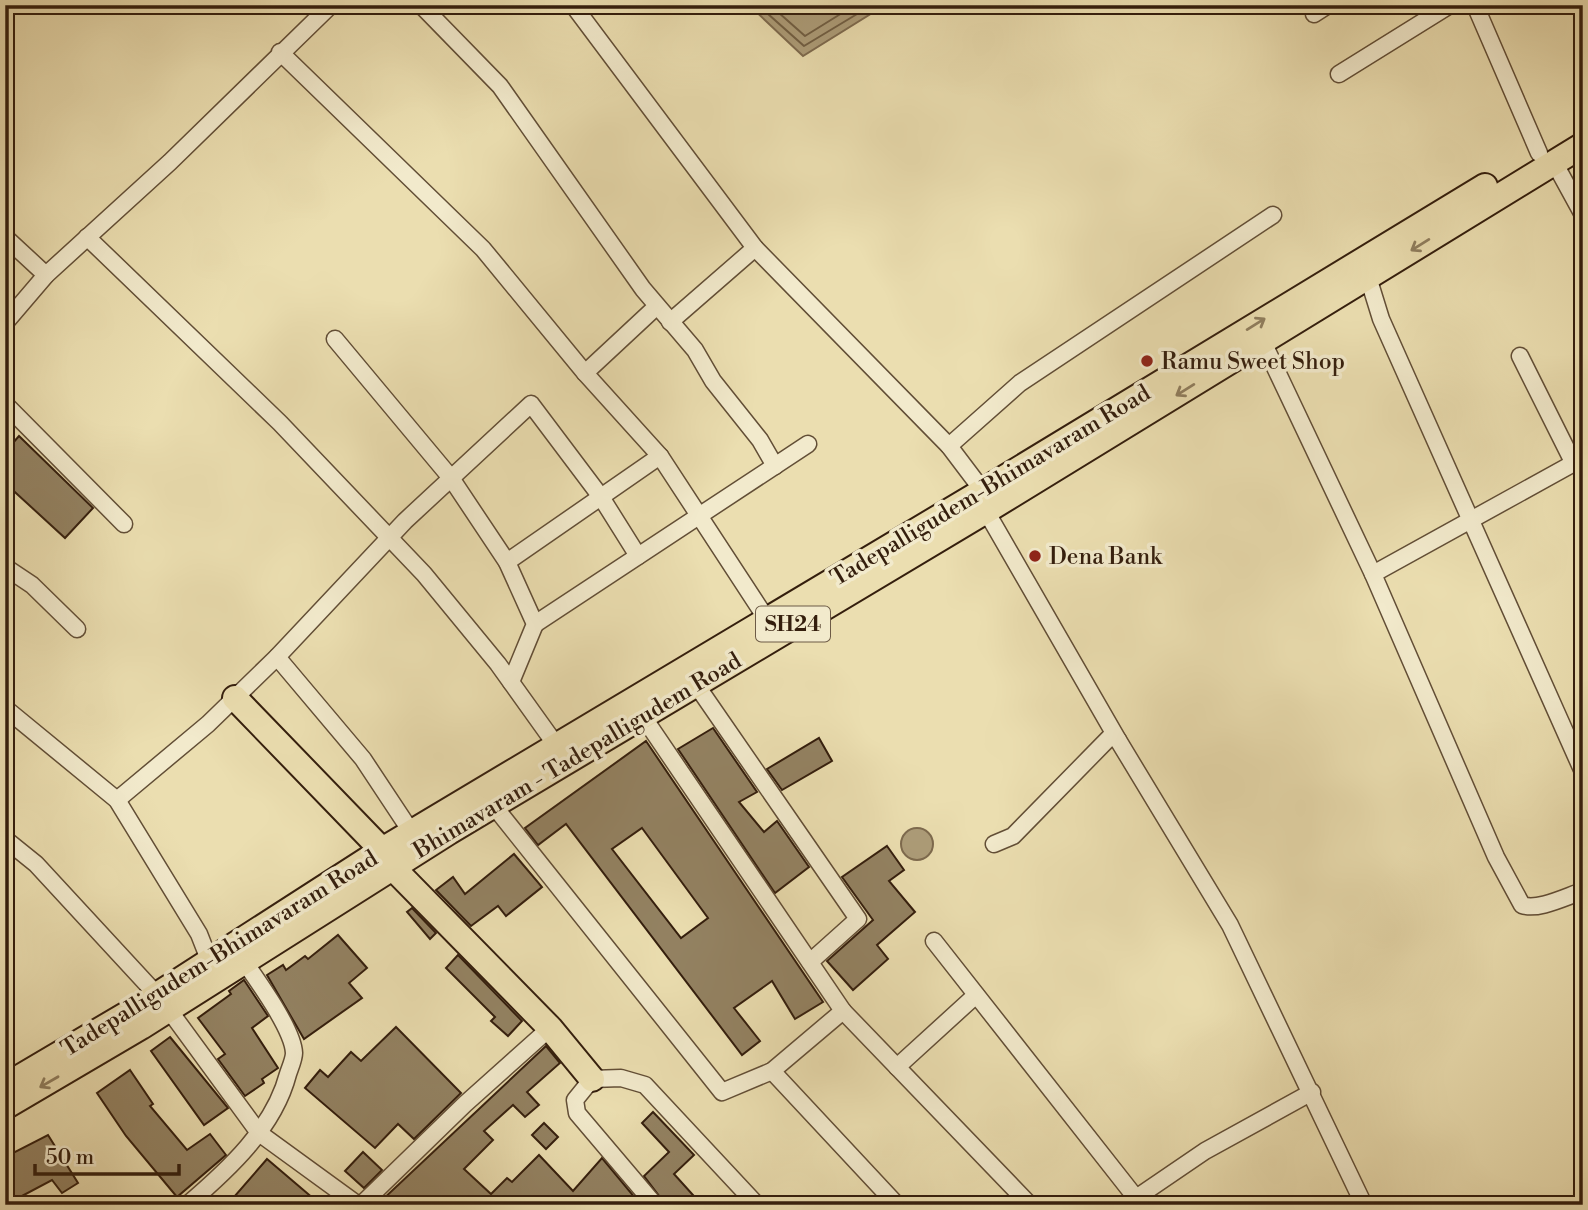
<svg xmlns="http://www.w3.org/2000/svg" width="1588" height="1210" font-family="'Libre Bodoni',serif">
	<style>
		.water { fill: #ad9d79; stroke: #7d6a4e; stroke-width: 2 }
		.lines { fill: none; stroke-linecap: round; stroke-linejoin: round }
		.shore { stroke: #705e43; stroke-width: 2 }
		.building { fill: #938262; stroke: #341e0d; stroke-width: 2; fill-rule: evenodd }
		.street-casing { stroke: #624e36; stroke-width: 19 }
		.primary-casing { stroke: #341e0d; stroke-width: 28 }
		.street { stroke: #f2eacc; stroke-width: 16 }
		.primary { stroke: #ebdeb0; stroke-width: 24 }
		.oneway { stroke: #907e5e }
		.poi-dot { fill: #8f2418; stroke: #f2eacc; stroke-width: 2.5 }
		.labels { text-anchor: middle; stroke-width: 7; stroke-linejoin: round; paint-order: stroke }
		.shield { fill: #f2eacc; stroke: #6d5b46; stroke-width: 2 }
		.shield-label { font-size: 21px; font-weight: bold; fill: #341e0d }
		.poi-label { font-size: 23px; fill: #341e0d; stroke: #f2eacc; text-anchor: start }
		.street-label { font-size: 23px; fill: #341e0d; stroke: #f2eacc }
	</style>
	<rect width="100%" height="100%" fill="#ebdeb0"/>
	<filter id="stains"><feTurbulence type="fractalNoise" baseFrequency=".00286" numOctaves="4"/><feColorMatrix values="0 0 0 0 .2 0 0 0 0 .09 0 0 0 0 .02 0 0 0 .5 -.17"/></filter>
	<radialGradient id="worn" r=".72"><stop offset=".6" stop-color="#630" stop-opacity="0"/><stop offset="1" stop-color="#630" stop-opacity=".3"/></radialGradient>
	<!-- water -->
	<g class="water">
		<path d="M749,5H885L803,56Z"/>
		<circle cx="917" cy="844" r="16"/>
	</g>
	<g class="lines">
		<!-- shore -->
		<g class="shore">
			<path d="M758,5L804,46L872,5"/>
			<path d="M770,5L805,36L855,5"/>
		</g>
	</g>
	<!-- building -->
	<g class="building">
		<path d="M19,436L93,508L65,538L5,483V452Z"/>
		<path d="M713,728L757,792L739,802L764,832L777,821L809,867L775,893L678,749Z"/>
		<path d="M819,738L832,761L782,790L767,769Z"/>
		<path d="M646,741L823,1002L795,1019L772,981L734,1008L760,1041L742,1055L566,824L538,845L525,828ZM642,828L708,918L681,938L612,849Z"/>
		<path d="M887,846L904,870L889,881L915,912L877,945L888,959L853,990L827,961L873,920L842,877Z"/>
		<path d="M514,854L542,887L506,916L498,906L471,926L436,890L453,877L465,894Z"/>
		<path d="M412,908L436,933L430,939L407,912Z"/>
		<path d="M338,935L367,968L349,983L362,998L304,1039L267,975L283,965L286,970L305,956L308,959Z"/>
		<path d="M458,955L522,1021L508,1036L491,1021L495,1017L446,968Z"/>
		<path d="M244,980L268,1016L252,1028L278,1068L262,1079L264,1083L245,1096L218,1059L225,1054L198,1018L231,994L229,991Z"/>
		<path d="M396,1027L461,1093L414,1139L398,1124L375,1148L305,1088L320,1070L328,1077L351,1052L361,1061Z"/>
		<path d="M170,1037L228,1108L204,1125L151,1051Z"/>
		<path d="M546,1046L560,1063L527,1092L539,1105L525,1117L513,1105L484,1131L493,1140L464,1169L491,1194L507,1178L512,1182L539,1155L573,1191L602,1158L641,1205H383L380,1202Z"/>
		<path d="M130,1070L153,1104L150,1106L187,1150L210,1134L226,1155L177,1197L126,1136L97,1093Z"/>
		<path d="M653,1112L694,1155L674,1174L702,1205H666L644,1176L669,1152L642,1123Z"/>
		<path d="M544,1123L558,1137L546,1149L532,1135Z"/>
		<path d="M48,1135L78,1183L62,1193L52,1180L5,1205V1157Z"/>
		<path d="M363,1152L382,1170L364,1188L345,1171Z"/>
		<path d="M267,1159L321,1205H227Z"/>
	</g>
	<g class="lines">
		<!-- street casing -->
		<g class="street-casing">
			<g id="street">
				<path d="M421,5L500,86L643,289L695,350L713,381L760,440L775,466"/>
				<path d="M573,5L755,248L949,446L983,491"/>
				<path d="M1475,5L1539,153"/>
				<path d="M1314,14L1328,5"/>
				<path d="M280,52L483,249L585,373L660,456L766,618"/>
				<path d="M1339,74L1450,5"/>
				<path d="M1554,162L1583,215"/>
				<path d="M5,237L46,275"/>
				<path d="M87,237L280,423L424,574L498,664L556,745"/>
				<path d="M1368,277L1381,319L1583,772"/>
				<path d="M670,322L755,248"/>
				<path d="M5,323L46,275L170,162L331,5"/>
				<path d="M335,339L451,478L507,562L535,624L511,682"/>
				<path d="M1263,342L1373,574L1496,857L1522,905C1538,911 1567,896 1583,891"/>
				<path d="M1520,356L1573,462"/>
				<path d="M585,373L657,306"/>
				<path d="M5,404L124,524"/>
				<path d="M949,446L1020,383L1273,215"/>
				<path d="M986,511L1118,740"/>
				<path d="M507,562L660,456"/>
				<path d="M5,567L32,585L77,629"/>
				<path d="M1373,574L1583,458"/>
				<path d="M535,624L808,444"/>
				<path d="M277,657L363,759L412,833"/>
				<path d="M695,683L858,919L810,962"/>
				<path d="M5,708L117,800L199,934L210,962"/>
				<path d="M642,715L843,1011L1030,1205"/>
				<path d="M117,800L208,724L277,657L405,521L531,404L601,497L638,556"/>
				<path d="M494,806L722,1092L772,1071L843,1011"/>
				<path d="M5,839L36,864L157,995"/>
				<path d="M994,844L1013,836L1110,737L1118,740L1230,925L1364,1205"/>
				<path d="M934,941L1136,1198L1125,1205"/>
				<path d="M169,1010L259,1133L358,1205"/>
				<path d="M897,1067L976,995"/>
				<path d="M772,1071L897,1205"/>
				<path d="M1136,1198L1205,1151L1312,1092"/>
				<path d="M187,1205C228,1170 274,1128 288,1074C290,1068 294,1059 294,1053C293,1028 254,976 239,954"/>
				<path d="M361,1205L465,1104L550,1028"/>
				<path d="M655,1205L577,1113L575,1100L592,1079L621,1078L645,1085L757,1205"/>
			</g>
		</g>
		<!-- primary casing -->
		<g class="primary-casing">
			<g id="primary">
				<path d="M235,698L382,850L392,867L550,1028L592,1079"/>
				<path d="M5,1086L132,1011L382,850L976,495L1485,186"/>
				<path d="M5,1107L141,1027L449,832L986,511L1583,145"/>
			</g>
		</g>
		<!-- street -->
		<use href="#street" class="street"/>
		<!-- primary -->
		<use href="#primary" class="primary"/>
	</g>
	<!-- one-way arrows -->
	<defs><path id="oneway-shaft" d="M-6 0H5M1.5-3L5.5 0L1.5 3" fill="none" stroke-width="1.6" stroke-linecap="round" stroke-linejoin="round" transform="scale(1.75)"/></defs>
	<g class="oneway">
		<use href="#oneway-shaft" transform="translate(1420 245) rotate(148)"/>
		<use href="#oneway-shaft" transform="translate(1256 324) rotate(-32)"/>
		<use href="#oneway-shaft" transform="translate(1185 390) rotate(148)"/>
		<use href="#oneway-shaft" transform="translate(49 1082) rotate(150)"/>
	</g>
	<!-- markers -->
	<g class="poi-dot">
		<circle cx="1147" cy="361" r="7"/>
		<circle cx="1035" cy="556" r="7"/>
	</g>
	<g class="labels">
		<!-- shield labels -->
		<rect class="shield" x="756" y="606.5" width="74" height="35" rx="5"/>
		<g class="shield-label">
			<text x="793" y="631">SH24</text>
		</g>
		<!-- poi labels -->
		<g class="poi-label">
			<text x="1161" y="369">Ramu Sweet Shop</text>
			<text x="1049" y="564">Dena Bank</text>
		</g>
		<!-- street labels -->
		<g class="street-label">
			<text transform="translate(990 485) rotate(-31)" y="8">Tadepalligudem-Bhimavaram Road</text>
			<text transform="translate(577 755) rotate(-31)" y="8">Bhimavaram - Tadepalligudem Road</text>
			<text transform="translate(219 953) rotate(-32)" y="8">Tadepalligudem-Bhimavaram Road</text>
		</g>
	</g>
	<!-- margin -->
	<rect width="1588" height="1210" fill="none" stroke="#ebdeb0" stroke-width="28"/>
	<rect x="7" y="7" width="1574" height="1196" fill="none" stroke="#341e0d" stroke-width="3.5"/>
	<rect x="14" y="14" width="1560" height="1182" fill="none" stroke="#341e0d" stroke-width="2"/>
	<!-- scale -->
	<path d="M35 1164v10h144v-10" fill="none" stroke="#341e0d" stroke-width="3.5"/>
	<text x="46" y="1164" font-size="21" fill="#341e0d" stroke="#f2eacc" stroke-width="5" paint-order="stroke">50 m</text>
	<rect width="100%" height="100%" filter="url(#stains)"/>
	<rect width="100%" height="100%" fill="url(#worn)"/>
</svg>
